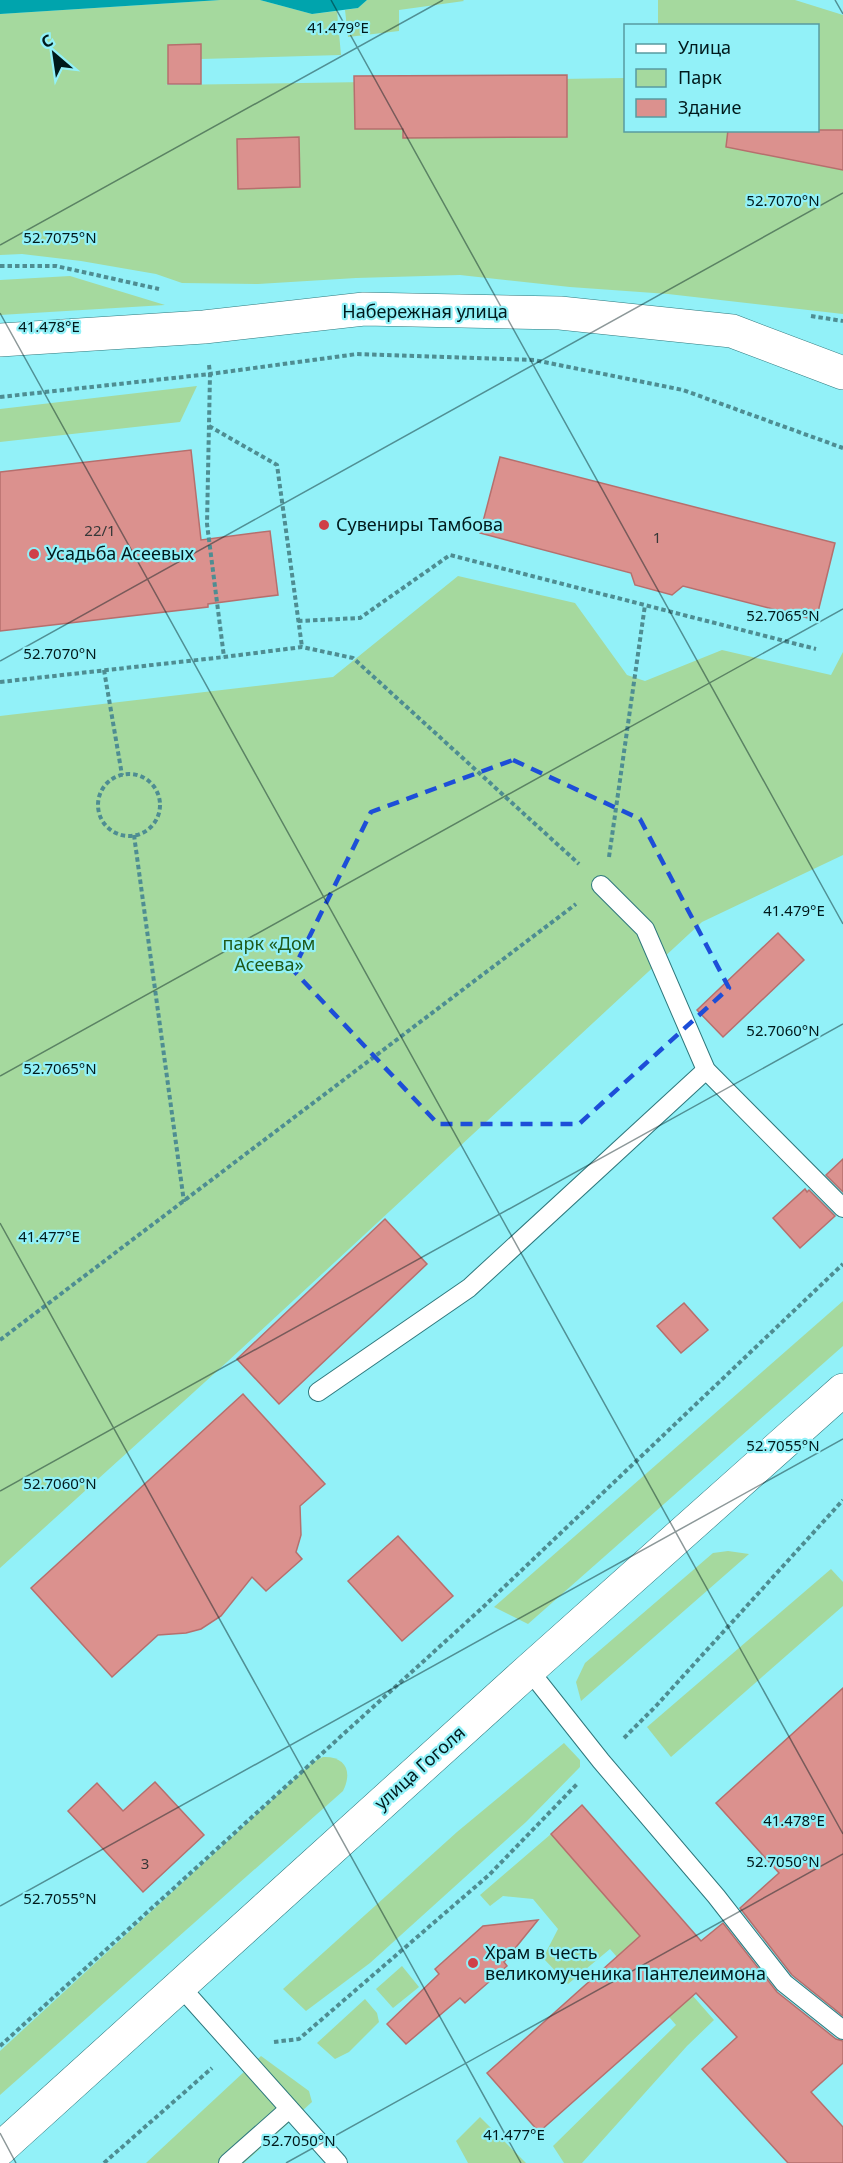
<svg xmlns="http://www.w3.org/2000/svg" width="843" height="2163" font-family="'Noto Sans',sans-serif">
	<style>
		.green { fill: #a5d99e }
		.water { fill: #00a4ad }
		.building { fill: #db918e; stroke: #b66f6d; stroke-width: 1.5 }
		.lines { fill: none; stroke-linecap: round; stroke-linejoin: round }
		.service-casing { stroke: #2e787d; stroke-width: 20 }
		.minor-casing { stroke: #2e787d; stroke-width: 34 }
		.path { stroke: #4e8d92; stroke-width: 4; stroke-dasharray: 4.5 3; stroke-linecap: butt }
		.service { stroke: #fff; stroke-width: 18 }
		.minor { stroke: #fff; stroke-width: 33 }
		.marked { fill: none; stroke: #1d4ed8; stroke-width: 4.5; stroke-dasharray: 12 8; stroke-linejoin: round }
		.ticks { fill: none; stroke: #001a1c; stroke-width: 1.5; stroke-opacity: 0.45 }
		.poi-dot { fill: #cf4048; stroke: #92f1f8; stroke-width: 2 }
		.labels { text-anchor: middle; stroke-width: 4.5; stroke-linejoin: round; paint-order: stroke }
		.number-label { font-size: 15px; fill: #373838 }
		.street-label { font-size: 18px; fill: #001a1c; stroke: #92f1f8 }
		.poi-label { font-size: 18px; fill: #001a1c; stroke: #92f1f8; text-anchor: start }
		.park-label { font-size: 18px; fill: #1f5919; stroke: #92f1f8 }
		.ticks-label { font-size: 15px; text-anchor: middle; fill: #001a1c; stroke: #92f1f8; stroke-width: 4.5; stroke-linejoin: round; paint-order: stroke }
	</style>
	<rect width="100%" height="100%" fill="#92f1f8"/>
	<!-- green -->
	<g class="green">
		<path d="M220,0H260L312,14L337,11L341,55L201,59V44L168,45V84L166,85L625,78L626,130H818V26L658,25V0H795L843,15V314L668,294L570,287L460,275L356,278L258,284L182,283L156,274L81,261L22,254L0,255V14Z"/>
		<path d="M367,0H463L464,1L399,10V31L348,37L345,10L358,8Z"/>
		<path d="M70,276L165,305L0,315V280Z"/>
		<path d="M197,386L180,422L0,442V409Z"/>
		<path d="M458,576L575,603L627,675L645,681L722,650L831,675L843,652V855L702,922L227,1362L0,1568V716L333,677Z"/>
		<path d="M843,1301V1346L528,1624L494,1607Z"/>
		<path d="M728,1551L749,1554L581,1701L576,1682L585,1663L713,1553Z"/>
		<path d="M831,1569L843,1582V1606L671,1757L647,1727Z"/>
		<path d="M564,1743L580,1760V1767L526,1822L370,1963L306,2011L283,1989L457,1832Z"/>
		<path d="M323,1757C345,1756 353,1771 343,1791L0,2095V2051L313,1762Z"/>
		<path d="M551,1834L714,2020L687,2046L582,2163H564L553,2146L676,2025L610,1949L568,1984L543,1958L558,1929L533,1899L503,1896L490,1906L480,1895Z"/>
		<path d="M402,1966L419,1987L393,2008L376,1989Z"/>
		<path d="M365,1999L377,2013L379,2022L349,2052L335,2059L317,2043Z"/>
		<path d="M261,2056L309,2091L312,2102L244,2163H146Z"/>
		<path d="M480,2117L526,2163H468L456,2141Z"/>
	</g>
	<!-- water -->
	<g class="water">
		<path d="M0,0H220L0,14Z"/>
		<path d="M260,0H367L358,8L312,14Z"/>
	</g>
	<!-- building -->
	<g class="building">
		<path d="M201,44V84H168V45Z"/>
		<path d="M567,75V137L403,138V129H355L354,76Z"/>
		<path d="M728,130H843V170L726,147Z"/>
		<path d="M299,137L300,187L238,189L237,139Z"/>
		<path d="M191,450L201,540L270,531L278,595L208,604V607L0,631V472Z"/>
		<path d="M500,457L835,543L816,620L683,586L672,595L635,585L631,573L480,533Z"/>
		<path d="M778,933L804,960L723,1037L697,1010Z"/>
		<path d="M843,1159V1192L826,1175Z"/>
		<path d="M805,1189L807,1192L809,1190L835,1216L800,1248L773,1218Z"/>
		<path d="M385,1219L427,1264L279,1404L237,1359Z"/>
		<path d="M684,1303L708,1330L681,1353L657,1326Z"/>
		<path d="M243,1394L325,1484L300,1506L301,1535L296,1552L302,1559L266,1591L252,1577L221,1616L201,1629L186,1633L158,1635L112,1677L31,1588Z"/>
		<path d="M398,1536L453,1596L402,1641L348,1581Z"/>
		<path d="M843,1688V2016L792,1975L740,1908L779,1873L716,1803Z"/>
		<path d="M155,1782L204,1835L143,1892L68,1811L97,1783L123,1811Z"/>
		<path d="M582,1805L701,1941L723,1923L777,1992L836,2039L843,2041V2063L811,2092L843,2127V2163H788L702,2069L737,2037L696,1993L539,2132L487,2073L640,1936L551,1834Z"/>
		<path d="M538,1920L504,1962L507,1966L465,2003L460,1998L406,2044L387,2024L439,1974L435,1969L483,1926Z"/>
	</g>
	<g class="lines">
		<!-- service casing -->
		<g class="service-casing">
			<g id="service">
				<path d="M601,885L645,929L706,1070L843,1208"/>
				<path d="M318,1392L469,1288L706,1070"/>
				<path d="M529,1670L601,1761L716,1896L784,1983L843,2030"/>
				<path d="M179,1985L338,2163"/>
				<path d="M228,2163L289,2109"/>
			</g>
		</g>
		<!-- minor casing -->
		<g class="minor-casing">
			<g id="minor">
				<path d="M0,340L204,327L364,309L560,313L732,331L843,373"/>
				<path d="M0,2149L529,1670L843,1390"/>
			</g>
		</g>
		<!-- path -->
		<g class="path">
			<path d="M0,266H56L159,289"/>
			<path d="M811,316L843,321"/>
			<path d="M209,365L210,374L357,354L534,360L683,390L843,448"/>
			<path d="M0,397L210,374L207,524L224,657"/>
			<path d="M209,426L277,465L302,647"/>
			<path d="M298,621L360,618L450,555L816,649"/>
			<path d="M104,670L122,775"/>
			<path d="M0,682L224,657L302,647L353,658L579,864"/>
			<circle cx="129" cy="805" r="31"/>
			<path d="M134,835L184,1202"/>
			<path d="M609,857L645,605"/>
			<path d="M0,1340L576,904"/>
			<path d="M624,1738L656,1706L843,1500"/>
			<path d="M274,2042L299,2039L489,1875L578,1783"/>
			<path d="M0,2046L481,1609L843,1264"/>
			<path d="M104,2163L212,2068"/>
		</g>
		<!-- service -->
		<use href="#service" class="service"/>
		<!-- minor -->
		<use href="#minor" class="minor"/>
	</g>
	<!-- marked area -->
	<path class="marked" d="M513,760L640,819L729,988L579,1124H438L293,970L371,812Z"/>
	<!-- ticks -->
	<path class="ticks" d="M331,0L843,924M835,0L843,14M0,245L443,0M0,313L843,1834M0,661L843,193M0,1076L843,609M0,1223L521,2163M0,1491L843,1024M0,1906L843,1439M0,2133L16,2163M286,2163L843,1854"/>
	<!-- markers -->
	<g class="poi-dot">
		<circle cx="324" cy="525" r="6"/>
		<circle cx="34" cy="554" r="6"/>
		<circle cx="473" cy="1963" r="6"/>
	</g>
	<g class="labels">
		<!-- number labels -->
		<g class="number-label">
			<text x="100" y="536">22/1</text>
			<text x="657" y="543">1</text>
			<text x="145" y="1869">3</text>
		</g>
		<!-- street labels -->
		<g class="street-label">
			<text x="425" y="318">Набережная улица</text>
			<text transform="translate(420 1768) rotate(-42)" y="6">улица Гоголя</text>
		</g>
		<!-- poi labels -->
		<g class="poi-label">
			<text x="336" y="531">Сувениры Тамбова</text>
			<text x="46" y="560">Усадьба Асеевых</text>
			<text x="485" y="1959">Храм в честь<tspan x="485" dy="21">великомученика Пантелеимона</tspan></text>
		</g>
		<!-- park labels -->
		<g class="park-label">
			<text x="269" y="950">парк «Дом<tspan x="269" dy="21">Асеева»</tspan></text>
		</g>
	</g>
	<g class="ticks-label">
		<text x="338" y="33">41.479°E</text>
		<text x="783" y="206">52.7070°N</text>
		<text x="60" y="243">52.7075°N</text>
		<text x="49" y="332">41.478°E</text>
		<text x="783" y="621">52.7065°N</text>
		<text x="60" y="659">52.7070°N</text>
		<text x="794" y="916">41.479°E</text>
		<text x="783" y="1036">52.7060°N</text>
		<text x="60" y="1074">52.7065°N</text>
		<text x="49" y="1242">41.477°E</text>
		<text x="783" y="1451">52.7055°N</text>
		<text x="60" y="1489">52.7060°N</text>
		<text x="794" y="1826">41.478°E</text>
		<text x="783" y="1867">52.7050°N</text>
		<text x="60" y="1904">52.7055°N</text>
		<text x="514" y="2140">41.477°E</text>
		<text x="299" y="2146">52.7050°N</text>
	</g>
	<!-- legend -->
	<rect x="624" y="24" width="195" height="108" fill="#92f1f8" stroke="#589ba0" stroke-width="1.5"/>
	<rect x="636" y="44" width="30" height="9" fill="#ffffff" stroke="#589ba0" stroke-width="1.5"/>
	<text x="678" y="54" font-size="18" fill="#001a1c">Улица</text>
	<rect x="636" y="69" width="30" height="18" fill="#a5d99e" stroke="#589ba0" stroke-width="1.5"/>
	<text x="678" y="84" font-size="18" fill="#001a1c">Парк</text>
	<rect x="636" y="99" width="30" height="18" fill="#db918e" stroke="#589ba0" stroke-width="1.5"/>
	<text x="678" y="114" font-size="18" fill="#001a1c">Здание</text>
	<!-- north arrow -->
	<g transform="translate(54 54) rotate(331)" stroke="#92f1f8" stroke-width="4.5" paint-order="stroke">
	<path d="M0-4.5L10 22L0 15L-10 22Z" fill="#001a1c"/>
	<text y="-9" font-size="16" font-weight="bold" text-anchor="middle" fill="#001a1c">С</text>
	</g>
</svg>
